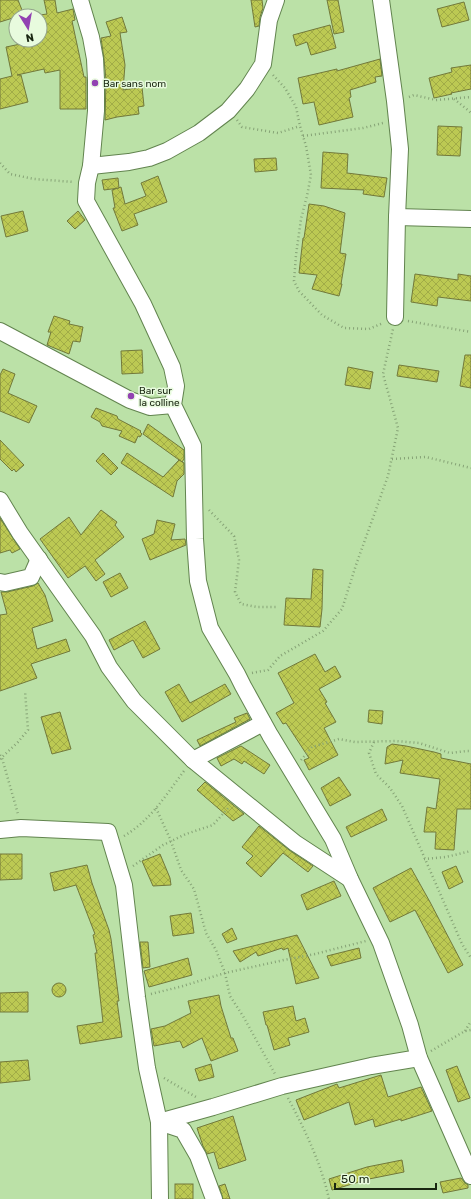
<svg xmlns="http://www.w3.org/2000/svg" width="471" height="1199" font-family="Rubik,sans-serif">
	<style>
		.building { fill: url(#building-cross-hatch); stroke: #72793b }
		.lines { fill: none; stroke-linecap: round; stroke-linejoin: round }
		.minor-casing { stroke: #62844f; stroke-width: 18 }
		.path { stroke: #86a376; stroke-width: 2.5; stroke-dasharray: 1 3; stroke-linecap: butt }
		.minor { stroke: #fff; stroke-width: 16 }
		.poi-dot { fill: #9242b2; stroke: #e8fbde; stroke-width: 1.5 }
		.labels { text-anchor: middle; stroke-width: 3; stroke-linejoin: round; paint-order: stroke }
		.poi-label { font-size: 10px; fill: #192611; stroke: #e8fbde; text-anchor: start }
	</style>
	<defs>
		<pattern id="building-cross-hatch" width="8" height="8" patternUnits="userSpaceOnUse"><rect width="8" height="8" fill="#bcc953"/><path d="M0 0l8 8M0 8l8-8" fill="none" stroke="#a1ac47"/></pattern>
	</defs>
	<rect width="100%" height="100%" fill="#bbe1a7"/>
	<!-- building -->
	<g class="building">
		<path d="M0,0H18L24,15L16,16V17L0,22Z"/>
		<path d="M44,0H55L57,13L73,9L75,20L72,21L84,77H86V109H60V70L45,73L44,69L17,75H21L28,102L0,109V79L12,76L6,47L40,40V15L47,14Z"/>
		<path d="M251,0H262L263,8L260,17L259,26L255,27Z"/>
		<path d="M327,0H338L344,32L334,34Z"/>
		<path d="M464,2L469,20L442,27L437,9Z"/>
		<path d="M122,17L127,32L120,33L125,65L123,90L142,87L144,106L138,107L139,114L117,117L105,120L106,80L104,59L101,38L111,36L106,22Z"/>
		<path d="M330,25L336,48L311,55L307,42L296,46L293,35Z"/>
		<path d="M380,59L382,76L375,77L376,82L350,90L351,97L349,98L353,117L319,125L314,102L303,104L298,78L337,69V71Z"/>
		<path d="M471,65V89L451,93L452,94L434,98L429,78L452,72L451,68Z"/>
		<path d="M438,126L462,127L460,156L437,155Z"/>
		<path d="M323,152L348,154L347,173L387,178L384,197L363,194L364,190L321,188Z"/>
		<path d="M276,158L277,170L255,172L254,159Z"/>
		<path d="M158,176L167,202L134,214L138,225L122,231L113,208H115L112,190L121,187L125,204L146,196L141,183Z"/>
		<path d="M118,178L119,188L104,190L102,180Z"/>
		<path d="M309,204L324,206L345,213L340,253L346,254L341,284H342L339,296L312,289L317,275L299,273L303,238H304Z"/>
		<path d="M23,211L28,231L6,237L1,216Z"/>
		<path d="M78,211L85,220L75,229L67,221Z"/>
		<path d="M415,274L458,280V274L471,276V301L438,297L437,306L411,302Z"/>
		<path d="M54,316L70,321L69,324L83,327L80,342L73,341L69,354L47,345L51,332H48Z"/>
		<path d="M142,350L143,373L122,374L121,351Z"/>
		<path d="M465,355H471V388L460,386Z"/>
		<path d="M399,365L439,371L437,382L397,376Z"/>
		<path d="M348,367L373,372L370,389L345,385Z"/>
		<path d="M3,369L15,374L8,393L37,406L29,423L0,411V375Z"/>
		<path d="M96,408L117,416L118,419L141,431L140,432L142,434L140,437L138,436L135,443L119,436L122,431L102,426L100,422L91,417Z"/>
		<path d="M148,424L184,450V459L182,462L143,434Z"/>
		<path d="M0,440L24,465L16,472L14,469L12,471L0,459Z"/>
		<path d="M103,453L118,468L111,475L96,461Z"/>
		<path d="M127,453L163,477L179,460L184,463V474L177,481L173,497L121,463Z"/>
		<path d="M101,510L117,522L115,525L124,537L95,560L105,574L96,581L85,566L68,578L40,539L69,517L81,535Z"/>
		<path d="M0,518L20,549L12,553L10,550L0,553Z"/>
		<path d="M157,520L175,524L171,540L185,539L186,545L150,560L142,539L154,534Z"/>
		<path d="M313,569L323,570L322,609L320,627L284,625L286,598L311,599Z"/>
		<path d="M120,573L128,588L111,597L103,582Z"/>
		<path d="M38,583L45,595L53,621L32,628L37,649L66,639L70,651L31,664L37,678L0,691V615L7,614L1,592H7L33,586Z"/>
		<path d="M145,621L160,649L143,658L133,640L114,650L109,640Z"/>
		<path d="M315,654L325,672L335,666L341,677L319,689L327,702L325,703L336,722L324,728L338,755L309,770L304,760L309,758L286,723L283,724L276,713L294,703L278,673Z"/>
		<path d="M179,684L190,703L225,684L231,694L182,722L165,692Z"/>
		<path d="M369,710L383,711L382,724L368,722Z"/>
		<path d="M60,712L71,749L52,754L41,717Z"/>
		<path d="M247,713L250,719L200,746L197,740L236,722L234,718Z"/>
		<path d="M392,744L406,746L434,752L441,754V758L471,764V809H457L454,850L435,849L436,832H424L427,807L436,809L440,779L400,773L403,760L385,764L387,747Z"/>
		<path d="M241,746L270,765L264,774L244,761L242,764L234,759L221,766L217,758Z"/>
		<path d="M339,777L351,795L330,806L321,788Z"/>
		<path d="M205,782L244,814L233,821L197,790Z"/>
		<path d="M382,809L387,820L351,837L346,827Z"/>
		<path d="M259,826L289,850L313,866L308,872L283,853L261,877L246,863L253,856L242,847Z"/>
		<path d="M0,854H22V879L0,880Z"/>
		<path d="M160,854L170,878L171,885L153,886L142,861Z"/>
		<path d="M87,865L92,883L109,930L111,939L119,1001H117L122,1037L80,1044L77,1026L103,1022L95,953H97L93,935L95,934L76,885L54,891L50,873Z"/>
		<path d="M456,866L463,882L449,889L442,872Z"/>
		<path d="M411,868L430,902L463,965L448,973L415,910L390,922L373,888Z"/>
		<path d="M334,881L341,896L307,910L301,895Z"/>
		<path d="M191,913L194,933L173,936L170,916Z"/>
		<path d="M232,928L237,939L227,943L222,934Z"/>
		<path d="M297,935L319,978L296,984L288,948L283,950L282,948L258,956L256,952L240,962L233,951Z"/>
		<path d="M140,942H148L150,967L143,968Z"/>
		<path d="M359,948L361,958L331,966L327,956Z"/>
		<path d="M188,958L192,975L149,987L144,971Z"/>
		<circle cx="59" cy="990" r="7"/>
		<path d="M28,992V1012H0V993Z"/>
		<path d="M219,995L221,1006L231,1038H233L238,1051L211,1061L202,1038L183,1048L180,1041L154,1046L151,1029L165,1026L191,1013L188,1001Z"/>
		<path d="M293,1006L296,1021L305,1018L309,1032L288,1038L290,1045L274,1050L267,1025H266L263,1012Z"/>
		<path d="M28,1060L30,1080L0,1083V1062Z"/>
		<path d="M211,1064L214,1077L199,1081L195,1069Z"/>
		<path d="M457,1066L470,1098L458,1102L446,1070Z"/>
		<path d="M381,1075L388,1097L421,1087L432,1111L401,1121V1119L375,1127L373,1119L355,1125L349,1102L304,1120L296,1100L337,1084L339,1088Z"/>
		<path d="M233,1116L246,1160L219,1169L214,1152L207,1154L203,1146L197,1128Z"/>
		<path d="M402,1160L404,1172L369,1179L332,1190L329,1179L367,1167Z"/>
		<path d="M461,1178L465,1183L468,1185V1188L443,1193L440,1182Z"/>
		<rect x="175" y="1184" width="18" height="15"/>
		<path d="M225,1184L230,1199H223L219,1186Z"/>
	</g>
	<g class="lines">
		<!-- minor casing -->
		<g class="minor-casing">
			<g id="minor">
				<path d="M80,0L91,37L95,59L96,80V111L91,166L87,183L86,201L143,304L172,367L176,386L173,405L193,446L195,539L198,581L210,628L237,674L243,686L270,735L333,839L350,879L381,943L410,1025L419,1058L471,1176"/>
				<path d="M381,0L395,101L400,149L397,217L395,317"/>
				<path d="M91,166L129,162L149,158L167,151L199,133L228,111L247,89L263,64L269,20L276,0"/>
				<path d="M397,217L471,219"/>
				<path d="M0,331L130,400L150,407L173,405"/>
				<path d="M0,500L20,533L93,636L109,667L134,701L193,760L295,843L350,879"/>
				<path d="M0,582L5,583L31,577L39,559"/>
				<path d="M193,760L263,723"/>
				<path d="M0,830L21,828L108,832L124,885L137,997L147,1068L159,1122L183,1130L198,1156L214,1199"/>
				<path d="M160,1199L159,1122L213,1107L282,1086L371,1066L419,1058"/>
			</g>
		</g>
		<!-- path -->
		<g class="path">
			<path d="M273,75L285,88L296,107L300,126L306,146L311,175L307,196L301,219L296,255L294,281L299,291L322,315L344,328L369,329L383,323"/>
			<path d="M409,97L414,95L436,100L471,97"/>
			<path d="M454,99L469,111L471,113"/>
			<path d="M237,120L242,127L278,133L300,126"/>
			<path d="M303,136L363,128L383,123"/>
			<path d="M0,163L10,174L34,179L74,182"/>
			<path d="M408,321L471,332"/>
			<path d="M392,459L426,457L471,468"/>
			<path d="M209,510L234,536L239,560L235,592L241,604L257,607H277"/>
			<path d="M252,673L268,670L280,656L323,631L342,609L356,565L388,476L398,428L383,374L393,329"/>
			<path d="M374,742L369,753L376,774L390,788L402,806L462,944L471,958"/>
			<path d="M0,755L2,758L18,814"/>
			<path d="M0,759L18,742L28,730L25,691"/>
			<path d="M301,760L312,747L339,739L355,742L396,741L419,743L450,753L467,751H471"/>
			<path d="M156,808L171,841L181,870L194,889L206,933L216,950L225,973L230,996L243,1016L275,1074"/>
			<path d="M124,836C150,821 166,795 184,771"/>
			<path d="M424,859L446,857L471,851"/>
			<path d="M133,866L163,845L186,834L213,825L229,807"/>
			<path d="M151,994L183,986L225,973L284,960L315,954L366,941"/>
			<path d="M465,1031L471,1021"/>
			<path d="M431,1051L465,1031L471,1030"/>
			<path d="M164,1078L196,1097"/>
			<path d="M288,1098C305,1130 321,1163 329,1199"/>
		</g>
		<!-- minor -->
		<use href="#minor" class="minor"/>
	</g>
	<!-- markers -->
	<g class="poi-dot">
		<circle cx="95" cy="83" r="4"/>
		<circle cx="131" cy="396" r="4"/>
	</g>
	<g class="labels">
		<!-- poi labels -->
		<g class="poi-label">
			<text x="103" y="87">Bar sans nom</text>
			<text x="139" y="394">Bar sur<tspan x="139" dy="12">la colline</tspan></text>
		</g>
	</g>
	<!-- north arrow -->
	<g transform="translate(28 28) rotate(169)"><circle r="19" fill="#e8fbde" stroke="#95a68c"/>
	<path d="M0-3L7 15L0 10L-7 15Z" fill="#9242b2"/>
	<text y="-6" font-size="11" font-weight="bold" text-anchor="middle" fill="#192611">N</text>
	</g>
	<!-- scale -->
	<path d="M335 1183v6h101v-6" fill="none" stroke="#192611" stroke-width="2"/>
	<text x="341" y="1183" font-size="12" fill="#192611" stroke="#e8fbde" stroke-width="3" paint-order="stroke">50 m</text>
</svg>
